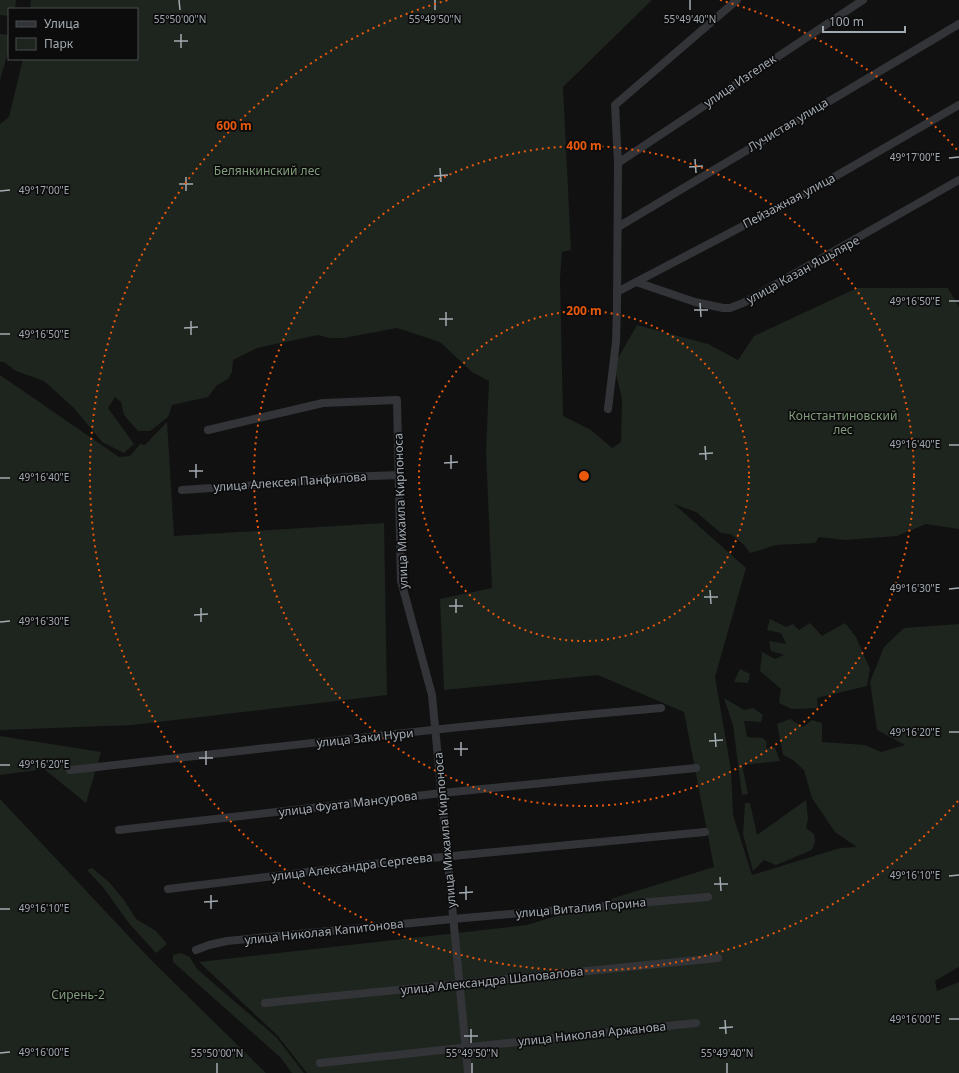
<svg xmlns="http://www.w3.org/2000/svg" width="959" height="1073" font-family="'Noto Sans',sans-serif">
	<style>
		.green { fill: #1e251e }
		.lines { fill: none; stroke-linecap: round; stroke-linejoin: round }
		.minor { stroke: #323437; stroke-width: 8 }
		.ticks { fill: none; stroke: #a3abb2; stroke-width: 1.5 }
		.ring { fill: none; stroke: #e8590c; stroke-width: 2; stroke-dasharray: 2 4 }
		.labels { text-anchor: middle; stroke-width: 3.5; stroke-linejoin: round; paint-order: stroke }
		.street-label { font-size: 12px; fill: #a3abb2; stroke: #0c0c0d }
		.park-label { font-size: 12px; fill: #819d7b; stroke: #0c0c0d }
		.ticks-label { font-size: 10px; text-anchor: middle; fill: #a3abb2; stroke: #0c0c0d; stroke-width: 3.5; stroke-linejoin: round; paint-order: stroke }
		.centre { fill: #e8590c; stroke: #0c0c0d; stroke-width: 2 }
		.ring-label { font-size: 12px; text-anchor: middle; font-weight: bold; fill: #e8590c; stroke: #0c0c0d; stroke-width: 3.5; stroke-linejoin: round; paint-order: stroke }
	</style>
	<rect width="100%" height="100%" fill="#111112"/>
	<!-- green -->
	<g class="green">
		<path d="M0,0H16L15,9H9V16L0,15Z"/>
		<path d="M31,0H652L563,87L571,250L562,252L560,278L563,416L591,430L612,448L621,442L622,399L614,365L637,325L708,344L738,360L754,336L857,288H948L959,307V529L926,524L897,536L845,540L819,537L815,543L776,545L750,553L744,545L731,534L721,533L696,512L674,504L746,568L715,677L731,770L733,815L752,875L840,848L857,847L835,832L812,798L804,770L793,760L783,755L777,724L790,719L803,727L812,720L822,723V742L865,745L881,752L905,745L877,730L870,682L884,647L904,628L959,624V967L935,981L937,991L959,982V1073H307L277,1035L199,962L527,925L714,867L684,712L598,675L444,690L440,599L492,588L486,452L489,381L472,372L440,342L397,328L344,338H330L318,335L257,348L233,360L232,372L228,379L217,385L208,397L172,405L168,417L150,431H138L124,415L121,402L115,397L108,408L134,444L124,453L102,442L74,408L44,381L16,371L4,362H0V124L9,117L23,59H137V9H30Z"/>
		<path d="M0,34L9,35V49L0,80Z"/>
		<path d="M0,375L119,457L130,456L140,444L145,445L167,422L174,536L384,523L387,695L132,725L0,730Z"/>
		<path d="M770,619L786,627L793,624L799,630L810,623L822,636L845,623L856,637L870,669L867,686L817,698L818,708L792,709L779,703L781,689L760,671L762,652L775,659L784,655L771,651L769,641L786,644L781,633L767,630Z"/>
		<path d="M740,669L750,674L748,683L734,682Z"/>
		<path d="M724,698L744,710L753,708L763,715L761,722L744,721L747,737L763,738L767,742L766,748H775L780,761L742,765L748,794L742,795L733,725Z"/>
		<path d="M0,736L101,752L86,803L44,769L0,775Z"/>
		<path d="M0,799L151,960L266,1073H0Z"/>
		<path d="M806,800L808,819L806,828L814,834L815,841L812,850L776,865L764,860L753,871L743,834L745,803H750L757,835Z"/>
		<path d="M92,868L109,882L124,900L136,919L156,931L167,944L156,953L128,922L103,887L87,870Z"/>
		<path d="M181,953L190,957L197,969L276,1037L304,1073H292L281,1058L173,962V955Z"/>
	</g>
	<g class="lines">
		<!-- minor -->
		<g class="minor">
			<path d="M618,163L863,0"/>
			<path d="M618,227L959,24"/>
			<path d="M636,282L695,302L723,308H730L743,303L959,180"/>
			<path d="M617,292L810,191L959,105"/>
			<path d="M608,409L616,342L617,306L618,163L615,105L737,0"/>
			<path d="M208,430L323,403L397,400L401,581L432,695L468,1073"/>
			<path d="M182,490L288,483L346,477L399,475"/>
			<path d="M70,770C267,748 464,725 661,708"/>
			<path d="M119,830L442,793L696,768"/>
			<path d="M168,889L390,862L705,832"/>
			<path d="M196,950L209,945L227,941L453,919L708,897"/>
			<path d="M265,1003L718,958"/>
			<path d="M320,1063L696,1023"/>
		</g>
	</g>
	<!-- ticks -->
	<path class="ticks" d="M179,0L180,10M435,0V10M690,0V10M181,34V48M174,41H188M949,158L959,157M695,159L696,173M689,167L703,166M440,168L441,182M434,176L448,175M186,177V191M179,184H193M0,191L10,190M949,301H959M700,303L701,317M694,310H708M446,312V326M439,319H453M191,321V335M184,328L198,327M0,334H10M949,445H959M705,446L706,460M699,454L713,453M451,455V469M444,463L458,462M196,464V478M189,471H203M0,478H10M949,589L959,588M710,590L711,604M704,597H718M456,599V613M449,606H463M201,608V622M194,615L208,614M0,622L10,621M949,732H959M715,733L716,747M709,741L723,740M461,742V756M454,749H468M206,751V765M199,758H213M0,765H10M949,876L959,875M720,877L721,891M714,884H728M466,886V900M459,893L473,892M211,895V909M204,902L218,901M0,909H10M949,1019H959M725,1020L726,1034M719,1028L733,1027M471,1029V1043M464,1036H478M0,1053L10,1052M217,1063V1073M472,1063V1073M727,1063V1073"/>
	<!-- distance rings -->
	<g class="ring">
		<circle cx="584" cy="476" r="165"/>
		<circle cx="584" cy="476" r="330"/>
		<path d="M958 801A495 495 0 1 1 448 0M720 0A495 495 0 0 1 958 151"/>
	</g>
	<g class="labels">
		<!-- street labels -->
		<g class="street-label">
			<text transform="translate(740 81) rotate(-34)" y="4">улица Изгелек</text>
			<text transform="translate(788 125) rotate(-31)" y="4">Лучистая улица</text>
			<text transform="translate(789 201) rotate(-28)" y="4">Пейзажная улица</text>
			<text transform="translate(803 270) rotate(-29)" y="4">улица Казан Яшьляре</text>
			<text transform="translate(290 482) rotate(-4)" y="4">улица Алексея Панфилова</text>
			<text transform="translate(401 511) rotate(-92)" y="4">улица Михаила Кирпоноса</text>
			<text transform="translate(365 738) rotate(-6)" y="4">улица Заки Нури</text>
			<text transform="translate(348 804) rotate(-7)" y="4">улица Фуата Мансурова</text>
			<text transform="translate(445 830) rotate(-95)" y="4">улица Михаила Кирпоноса</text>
			<text transform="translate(352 867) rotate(-7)" y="4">улица Александра Сергеева</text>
			<text transform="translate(581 908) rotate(-5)" y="4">улица Виталия Горина</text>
			<text transform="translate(324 932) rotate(-6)" y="4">улица Николая Капитонова</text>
			<text transform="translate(492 981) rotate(-6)" y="4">улица Александра Шаповалова</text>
			<text transform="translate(592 1034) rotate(-6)" y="4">улица Николая Аржанова</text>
		</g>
		<!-- park labels -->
		<g class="park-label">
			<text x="267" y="175">Белянкинский лес</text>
			<text x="843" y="420">Константиновский<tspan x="843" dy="14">лес</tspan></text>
			<text x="78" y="999">Сирень-2</text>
		</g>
	</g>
	<g class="ticks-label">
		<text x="180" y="23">55°50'00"N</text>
		<text x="435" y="23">55°49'50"N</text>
		<text x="690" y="23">55°49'40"N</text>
		<text x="915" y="161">49°17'00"E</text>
		<text x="44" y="194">49°17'00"E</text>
		<text x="915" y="305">49°16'50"E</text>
		<text x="44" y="338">49°16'50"E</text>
		<text x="915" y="448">49°16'40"E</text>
		<text x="44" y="481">49°16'40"E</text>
		<text x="915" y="592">49°16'30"E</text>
		<text x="44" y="625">49°16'30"E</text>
		<text x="915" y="736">49°16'20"E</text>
		<text x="44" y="768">49°16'20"E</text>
		<text x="915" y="879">49°16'10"E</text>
		<text x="44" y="912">49°16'10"E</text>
		<text x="915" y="1023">49°16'00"E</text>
		<text x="44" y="1056">49°16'00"E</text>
		<text x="217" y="1057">55°50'00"N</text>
		<text x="472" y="1057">55°49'50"N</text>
		<text x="727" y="1057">55°49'40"N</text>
	</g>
	<circle cx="584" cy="476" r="6" class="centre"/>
	<g class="ring-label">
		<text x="234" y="130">600 m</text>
		<text x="584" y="150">400 m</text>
		<text x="584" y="315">200 m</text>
	</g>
	<!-- legend -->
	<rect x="8" y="8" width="130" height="52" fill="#0c0c0d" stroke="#484c4f"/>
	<rect x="16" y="21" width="20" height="6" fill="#323437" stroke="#484c4f"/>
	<text x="44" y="28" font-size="12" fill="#a3abb2">Улица</text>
	<rect x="16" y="38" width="20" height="12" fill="#1e251e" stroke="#484c4f"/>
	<text x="44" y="48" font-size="12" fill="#a3abb2">Парк</text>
	<!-- scale -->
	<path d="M823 26v6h82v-6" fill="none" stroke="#a3abb2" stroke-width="2"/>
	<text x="829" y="26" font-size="12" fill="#a3abb2" stroke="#0c0c0d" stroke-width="3" paint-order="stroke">100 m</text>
</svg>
